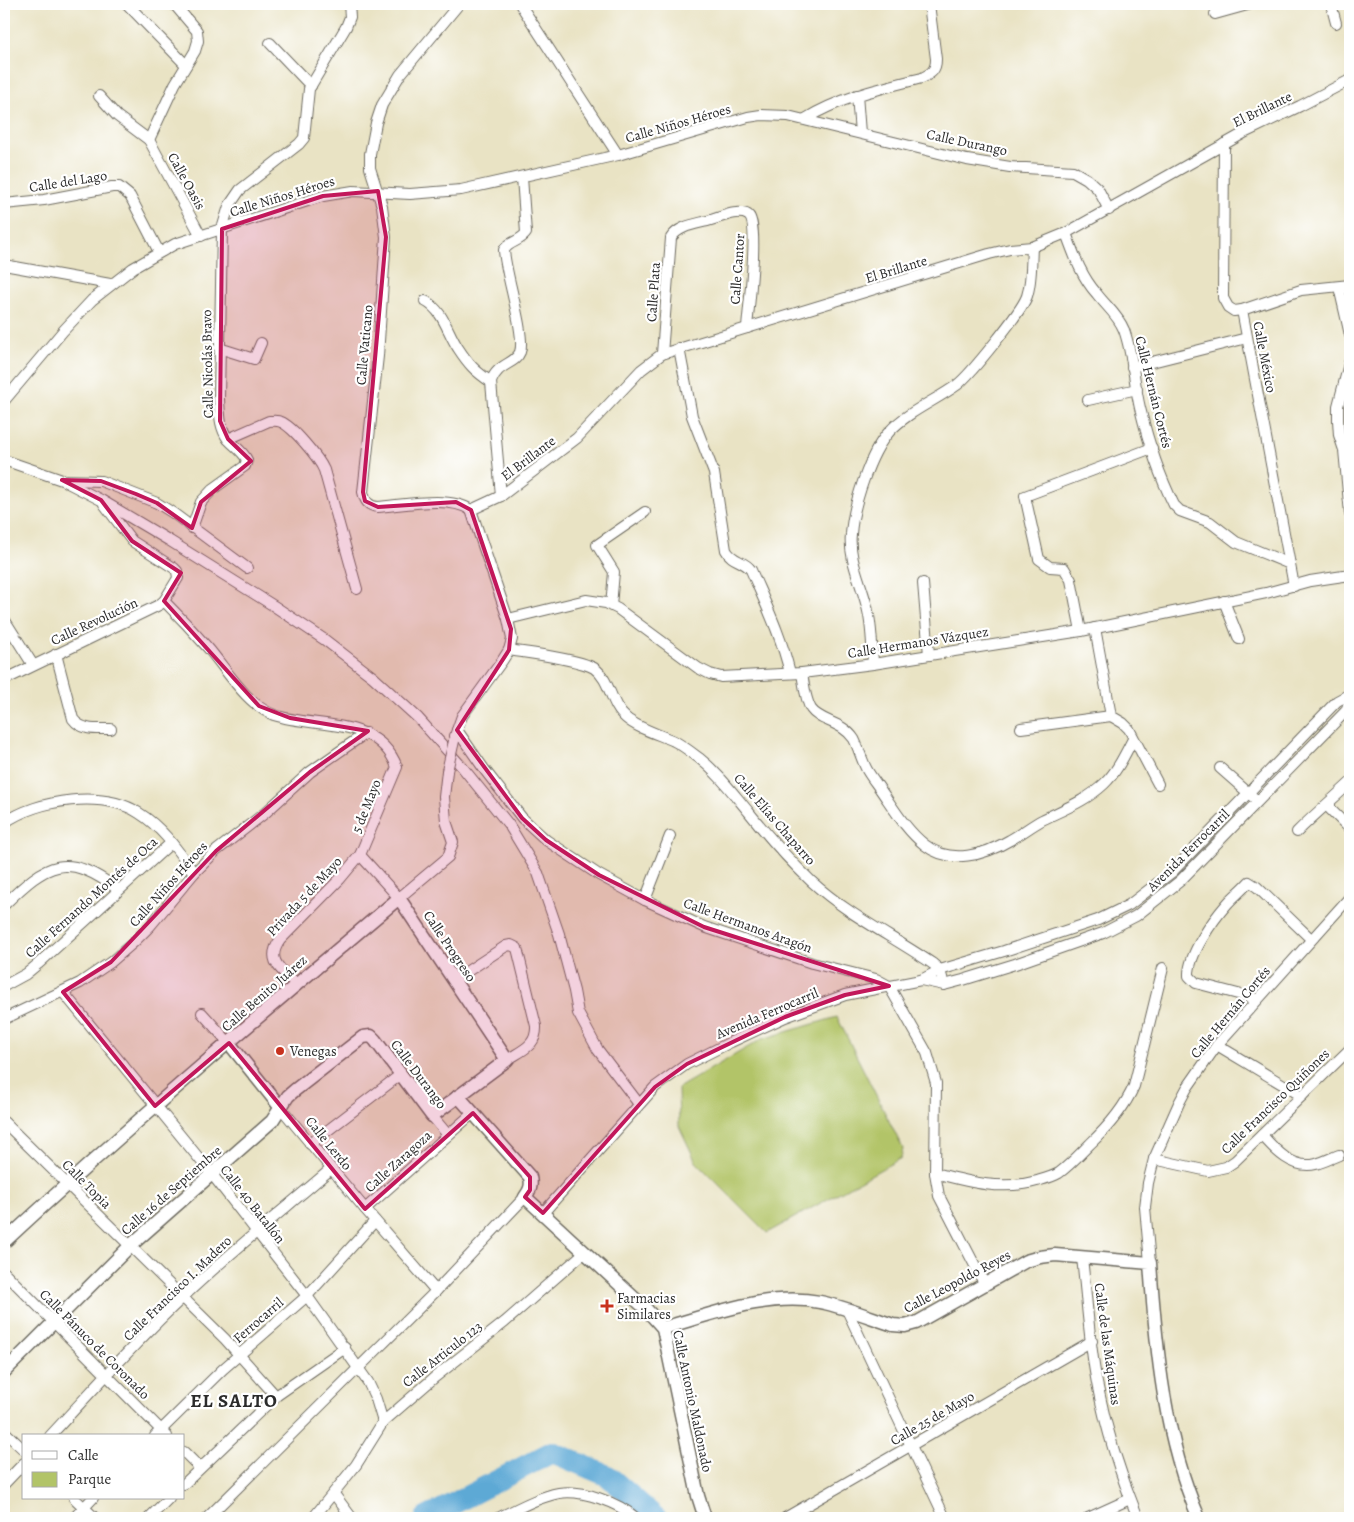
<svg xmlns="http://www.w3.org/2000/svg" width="1354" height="1522" font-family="Alegreya,serif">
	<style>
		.green { fill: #b2c468; stroke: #6e784a }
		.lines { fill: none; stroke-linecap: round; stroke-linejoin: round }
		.river { stroke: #5da9d5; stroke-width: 22 }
		.minor-casing { stroke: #6e6b61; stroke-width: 12 }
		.tertiary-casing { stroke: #6e6b61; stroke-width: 15 }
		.minor { stroke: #fff; stroke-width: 10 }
		.tertiary { stroke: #fff; stroke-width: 12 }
		.minor-bridge-casing { stroke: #6e6b61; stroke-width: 12; stroke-linecap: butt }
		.minor-bridge { stroke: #fff; stroke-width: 10 }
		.marked { fill: #c2185b; fill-opacity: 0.2; stroke: #c2185b; stroke-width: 4; stroke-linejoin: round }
		.poi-dot { fill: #c8321e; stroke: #fff; stroke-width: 2 }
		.labels { text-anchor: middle; stroke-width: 4.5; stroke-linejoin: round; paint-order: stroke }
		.street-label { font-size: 14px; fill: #2b2b2b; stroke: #fff }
		.poi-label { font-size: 14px; fill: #2b2b2b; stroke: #fff; text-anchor: start }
		.district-label { font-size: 19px; font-weight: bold; letter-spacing: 1px; fill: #2b2b2b; stroke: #fff }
	</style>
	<rect width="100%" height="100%" fill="#fff"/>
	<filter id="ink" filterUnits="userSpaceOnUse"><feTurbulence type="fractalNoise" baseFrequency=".02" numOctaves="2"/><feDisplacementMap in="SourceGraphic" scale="10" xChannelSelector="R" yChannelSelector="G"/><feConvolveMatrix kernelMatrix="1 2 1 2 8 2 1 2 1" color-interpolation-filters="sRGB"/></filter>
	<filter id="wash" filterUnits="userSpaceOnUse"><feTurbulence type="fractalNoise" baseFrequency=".0096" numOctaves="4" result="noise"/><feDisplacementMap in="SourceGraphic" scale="20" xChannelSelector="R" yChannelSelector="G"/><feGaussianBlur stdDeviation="1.12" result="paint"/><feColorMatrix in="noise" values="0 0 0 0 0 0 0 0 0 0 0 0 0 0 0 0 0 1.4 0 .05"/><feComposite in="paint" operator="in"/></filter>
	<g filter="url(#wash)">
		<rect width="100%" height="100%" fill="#e9e3c4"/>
		<!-- green -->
		<path class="green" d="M837,1017L903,1149L901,1158L767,1233L696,1162L679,1126L678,1088L762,1039Z"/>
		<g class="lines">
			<!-- river -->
			<path class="river" d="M426,1518L552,1452L608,1476L656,1518"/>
		</g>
	</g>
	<g filter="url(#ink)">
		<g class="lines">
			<!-- minor casing -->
			<g class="minor-casing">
				<g id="minor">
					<path d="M127,4L186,65"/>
					<path d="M459,4L400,75L382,105L376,123L370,154V168L382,206L386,237L378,356L363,492C365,501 368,506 378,507C404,505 450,495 471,510"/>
					<path d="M520,4L618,155"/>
					<path d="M1331,4L1336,23"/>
					<path d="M1215,14L1251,4"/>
					<path d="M270,43L311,86"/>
					<path d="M857,95L860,133"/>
					<path d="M99,96L117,116L149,140L201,236"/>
					<path d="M805,119C841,97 882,88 922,78C932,73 936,70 936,59L929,4"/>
					<path d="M149,140L175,84L195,51L198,41L197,31L174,4"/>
					<path d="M1224,144L1223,298L1228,307L1234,311L1242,310L1301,290L1350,285"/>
					<path d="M4,204L44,200L112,187H119L130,196L159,252"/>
					<path d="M1066,233C1074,255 1081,276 1097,294C1106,306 1118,315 1124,330C1133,355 1134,383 1140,408C1148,441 1159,475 1174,505L1180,511L1210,522L1236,542L1290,564"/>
					<path d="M4,265L110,284"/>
					<path d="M1339,287L1350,335"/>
					<path d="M425,301C444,311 447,332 458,348C469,365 475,371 491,382"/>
					<path d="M1242,310L1294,586"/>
					<path d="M219,348L254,359L261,343"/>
					<path d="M679,348L692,416L714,473L726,550C732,562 744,560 751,570C766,605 781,635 790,673"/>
					<path d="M662,354L671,238C679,225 698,224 711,220C722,217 738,209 748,215C760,223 748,312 747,328"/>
					<path d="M1350,360L1338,406V420L1339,435L1344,450L1350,514"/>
					<path d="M1132,367L1247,338"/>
					<path d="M1088,400L1137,389"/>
					<path d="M4,401L63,331L92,300L133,268L175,244L323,196L353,191L410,194L461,190L618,155L748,117L761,115L788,116L967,160L1010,167L1073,171L1087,179L1098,189L1109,210"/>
					<path d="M228,439L269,421C273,421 277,420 281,422C292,426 319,458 324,470L357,589"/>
					<path d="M4,460L62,480L101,500L170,541L274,606L325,640L373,677L418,718L463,768L509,825L538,873L559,934L574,991L578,1013L598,1050L639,1104"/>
					<path d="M66,480L101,481L157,503L173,513L247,568"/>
					<path d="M501,496L491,382C497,363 515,365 520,352C526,335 505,273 504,250C509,241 520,242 526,233L522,177"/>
					<path d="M471,510L501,496L577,438L641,370L662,354L989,254L1010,249L1032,247L1066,233L1246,132L1300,106L1350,80"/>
					<path d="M192,528L201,502L213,489L245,466L247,460C243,451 234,446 228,439C219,427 220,413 219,399L222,229L229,206L240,190L299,144L304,138L309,89L346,27L350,17L349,4"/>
					<path d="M923,583L929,655"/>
					<path d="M164,601C179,616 194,632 208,648C226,669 247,705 274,715C317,729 378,716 397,767L360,855L340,879L280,940C265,961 282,970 296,984"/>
					<path d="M1224,601L1239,639"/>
					<path d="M611,606L614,572L597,545L645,512"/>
					<path d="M4,619L33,665"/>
					<path d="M508,619L586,600L606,603L618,609L698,668L710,674L721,677L802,673L873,664L1081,631L1266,593L1310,581L1350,575"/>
					<path d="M1095,628L1111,716L1123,723L1129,729L1158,784"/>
					<path d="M1081,631L1071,580L1064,568L1050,567L1039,559L1025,496L1152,448"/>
					<path d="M509,650C528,653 579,659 594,668C611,680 610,705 626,718C639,729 658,734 674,741C682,745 691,752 699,758C718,773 732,792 748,811C767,835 788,859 811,881C848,915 892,936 933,964L940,970L944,985"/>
					<path d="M56,654L73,719C82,731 97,729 111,729"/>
					<path d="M873,664C872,646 872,628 868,611C863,586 848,560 851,534C853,506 870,452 889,432C907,412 935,401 957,385C970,375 1022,311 1027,296C1032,281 1031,263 1032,247"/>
					<path d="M802,673C804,684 805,699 811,709C820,722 842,721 854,739C859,749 862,761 867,770C871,777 876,783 880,789C894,809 906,830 925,845C950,865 985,855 1010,840C1021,834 1031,826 1042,820C1064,809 1086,801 1104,784C1117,772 1125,754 1133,739"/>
					<path d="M4,680L159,605L164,601L178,578L177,571L174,568L132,541L104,504"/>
					<path d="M1021,728L1111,716"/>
					<path d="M457,730L484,769L522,818L546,840L599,875L645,900L704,927L812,963L876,979L889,986L927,1053L936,1083L935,1173L939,1196L985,1285"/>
					<path d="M455,736L462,716L502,661L509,650L512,639L508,619L471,510"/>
					<path d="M1220,768L1253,797"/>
					<path d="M1330,804V809L1350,829"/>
					<path d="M4,823C38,799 103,790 139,813C163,828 178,851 194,873"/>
					<path d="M1297,832C1315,814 1332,800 1350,783"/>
					<path d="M360,855L399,898L448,857L453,842L446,821L444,797L447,771"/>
					<path d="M645,900L670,836"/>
					<path d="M4,905C48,862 66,851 119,890"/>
					<path d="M454,980L506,946L511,945L517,948L536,1026C537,1046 522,1050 507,1060"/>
					<path d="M921,980L944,985L963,980L1015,964L1103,933L1136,916L1180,881L1346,711L1350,700"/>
					<path d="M4,986L26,974L38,964L171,843"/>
					<path d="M63,992L211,1173L307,1296L368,1382L376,1399L383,1422"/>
					<path d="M1257,999L1196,983L1189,976C1188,955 1213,920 1227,904C1234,896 1242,890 1249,882L1257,887L1311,939"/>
					<path d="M202,1013L229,1043"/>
					<path d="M4,1019L80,983L111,962L134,942L150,926L194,873L216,851L265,813L310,772L366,733"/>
					<path d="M1217,1045L1302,1096"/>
					<path d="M281,1108L365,1209L436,1291"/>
					<path d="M432,1116L448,1135"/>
					<path d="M4,1122L225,1339L276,1396"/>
					<path d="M1262,1135C1275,1150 1293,1170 1316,1164C1324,1162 1331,1158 1339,1155"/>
					<path d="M310,1144L400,1075"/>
					<path d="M1154,1159L1208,1171L1226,1167L1235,1161L1350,1049"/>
					<path d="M935,1173C969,1182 1002,1191 1037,1181C1044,1179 1052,1177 1059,1173C1070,1165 1080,1154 1090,1144C1108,1127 1124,1109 1134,1086L1163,968"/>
					<path d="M365,1209L473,1113"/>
					<path d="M543,1213L655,1087L687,1064L731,1042L785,1017L845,995L921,980L940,970L1004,951L1098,920L1129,905L1172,872L1337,701L1350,694"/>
					<path d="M1082,1258C1087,1299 1089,1342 1097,1383C1106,1429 1120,1474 1138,1518"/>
					<path d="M1150,1263L1145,1207L1148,1183L1154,1159L1179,1103L1187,1088L1217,1045L1350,897"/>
					<path d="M4,1272L167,1436"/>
					<path d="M847,1310L945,1518"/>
					<path d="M4,1431L24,1450"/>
					<path d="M50,1436C93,1390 135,1342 181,1299C229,1253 281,1212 331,1169"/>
					<path d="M155,1436L223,1369L307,1296L375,1221"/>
					<path d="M184,1452L200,1468"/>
					<path d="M4,1484L24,1463"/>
					<path d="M184,1484L276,1396L345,1348"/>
					<path d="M334,1494L352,1518"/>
					<path d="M74,1498L95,1518"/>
					<path d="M74,1518L93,1498"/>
					<path d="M149,1518L169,1498"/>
					<path d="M207,1518L436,1291L525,1197"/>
					<path d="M313,1518L356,1465L383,1422L435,1377L505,1322L585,1252"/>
					<path d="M498,1518C517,1509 538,1497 559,1493C582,1489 619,1503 636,1518"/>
					<path d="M785,1518L1092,1341"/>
					<path d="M1088,1518L1130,1499"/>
				</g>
			</g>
			<!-- tertiary casing -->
			<g class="tertiary-casing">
				<g id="tertiary">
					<path d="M229,1043L281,1108"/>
					<path d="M458,1096L530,1177C532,1186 530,1190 525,1197L646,1309L663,1328L698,1496L705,1518"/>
					<path d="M4,1242C132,1123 266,1010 399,898L507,1060L432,1116L375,1040L371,1036L363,1037L295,1090L288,1096L272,1121L130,1246L4,1372"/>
					<path d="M663,1328C713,1314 768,1292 820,1302C845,1307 869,1317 893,1325L905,1326L916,1323L1026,1261L1040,1257L1055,1255L1150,1263C1156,1349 1164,1438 1199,1518"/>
				</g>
			</g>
			<!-- minor -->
			<use href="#minor" class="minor"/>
			<!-- tertiary -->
			<use href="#tertiary" class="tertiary"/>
			<!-- minor-bridge casing -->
			<g class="minor-bridge-casing">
				<path id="minor-bridge" d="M447,771L454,741"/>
			</g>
			<!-- minor-bridge -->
			<use href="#minor-bridge" class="minor-bridge"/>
		</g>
	</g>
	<!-- marked area -->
	<path class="marked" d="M378,191L386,237L363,492L365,501L378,507L456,502L471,510L511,629L509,650L457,730L522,818L546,840L599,875L704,927L889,986L845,995L785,1017L687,1064L655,1087L543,1213L525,1197L530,1190V1177L473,1113L365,1209L229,1043L155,1106L63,992L111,962L216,851L310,772L368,731L290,718L259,706L164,601L181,573L132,541L101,500L62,480L101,481L136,494L157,503L192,528L201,502L251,461L228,439L220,421L222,229L323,196Z"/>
	<!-- markers -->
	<g class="poi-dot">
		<circle cx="280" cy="1051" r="5"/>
		<path d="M604.5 1298.5h5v5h5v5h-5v5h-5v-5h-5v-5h5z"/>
	</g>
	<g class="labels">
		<!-- street labels -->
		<g class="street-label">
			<text transform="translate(1262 109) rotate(-26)" y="5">El Brillante</text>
			<text transform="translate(678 123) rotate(-16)" y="5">Calle Niños Héroes</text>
			<text transform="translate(967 142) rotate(12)" y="5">Calle Durango</text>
			<text transform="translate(68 181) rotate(-9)" y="5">Calle del Lago</text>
			<text transform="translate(187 181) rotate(61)" y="5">Calle Oasis</text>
			<text transform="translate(282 196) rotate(-17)" y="5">Calle Niños Héroes</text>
			<text transform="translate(737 269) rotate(-86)" y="5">Calle Cantor</text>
			<text transform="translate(896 269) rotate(-17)" y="5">El Brillante</text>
			<text transform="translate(653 292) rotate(-86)" y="5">Calle Plata</text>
			<text transform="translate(364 345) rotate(-85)" y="5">Calle Vaticano</text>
			<text transform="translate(1265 357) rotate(79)" y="5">Calle México</text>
			<text transform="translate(207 364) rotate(-91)" y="5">Calle Nicolás Bravo</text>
			<text transform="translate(1154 392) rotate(76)" y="5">Calle Hernán Cortés</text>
			<text transform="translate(528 458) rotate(-37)" y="5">El Brillante</text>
			<text transform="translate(94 621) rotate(-25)" y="5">Calle Revolución</text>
			<text transform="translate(918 642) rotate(-9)" y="5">Calle Hermanos Vázquez</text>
			<text transform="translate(366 806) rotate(-68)" y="5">5 de Mayo</text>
			<text transform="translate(775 819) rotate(49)" y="5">Calle Elías Chaparro</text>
			<text transform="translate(1188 850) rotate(-45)" y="5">Avenida Ferrocarril</text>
			<text transform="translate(168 884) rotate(-48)" y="5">Calle Niños Héroes</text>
			<text transform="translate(304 896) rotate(-47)" y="5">Privada 5 de Mayo</text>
			<text transform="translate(91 897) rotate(-42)" y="5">Calle Fernando Montés de Oca</text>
			<text transform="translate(748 925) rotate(20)" y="5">Calle Hermanos Aragón</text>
			<text transform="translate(450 946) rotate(56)" y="5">Calle Progreso</text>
			<text transform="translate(264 993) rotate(-41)" y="5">Calle Benito Juárez</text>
			<text transform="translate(1230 1012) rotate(-50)" y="5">Calle Hernán Cortés</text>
			<text transform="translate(767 1013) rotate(-23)" y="5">Avenida Ferrocarril</text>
			<text transform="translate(419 1074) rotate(53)" y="5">Calle Durango</text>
			<text transform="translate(1275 1101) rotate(-44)" y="5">Calle Francisco Quiñones</text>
			<text transform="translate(329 1143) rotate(51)" y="5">Calle Lerdo</text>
			<text transform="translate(398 1161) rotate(-42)" y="5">Calle Zaragoza</text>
			<text transform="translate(87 1184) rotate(45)" y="5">Calle Topia</text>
			<text transform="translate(171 1190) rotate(-41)" y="5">Calle 16 de Septiembre</text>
			<text transform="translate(253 1204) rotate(52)" y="5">Calle 40 Batallón</text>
			<text transform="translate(957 1281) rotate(-28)" y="5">Calle Leopoldo Reyes</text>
			<text transform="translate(177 1288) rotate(-44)" y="5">Calle Francisco I. Madero</text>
			<text transform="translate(258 1320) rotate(-41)" y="5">Ferrocarril</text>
			<text transform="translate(95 1344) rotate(45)" y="5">Calle Pánuco de Coronado</text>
			<text transform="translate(1108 1344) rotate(82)" y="5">Calle de las Máquinas</text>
			<text transform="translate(442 1354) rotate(-38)" y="5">Calle Articulo 123</text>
			<text transform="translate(693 1401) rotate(78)" y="5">Calle Antonio Maldonado</text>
			<text transform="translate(932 1418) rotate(-30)" y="5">Calle 25 de Mayo</text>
		</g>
		<!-- poi labels -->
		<g class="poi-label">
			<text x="290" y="1056">Venegas</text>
			<text x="617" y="1303">Farmacias<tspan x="617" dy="16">Similares</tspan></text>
		</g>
		<!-- district labels -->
		<g class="district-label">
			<text x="234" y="1407">EL SALTO</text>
		</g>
	</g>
	<!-- margin -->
	<rect width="1354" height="1522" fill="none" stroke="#fff" stroke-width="20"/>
	<!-- legend -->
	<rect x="22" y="1434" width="162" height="65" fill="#ffffff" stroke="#aaaaaa"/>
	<rect x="32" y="1451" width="25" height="8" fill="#ffffff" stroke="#aaaaaa"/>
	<text x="68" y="1460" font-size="15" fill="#2b2b2b">Calle</text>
	<rect x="32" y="1472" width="25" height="15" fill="#b2c468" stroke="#aaaaaa"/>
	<text x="68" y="1484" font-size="15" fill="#2b2b2b">Parque</text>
</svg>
